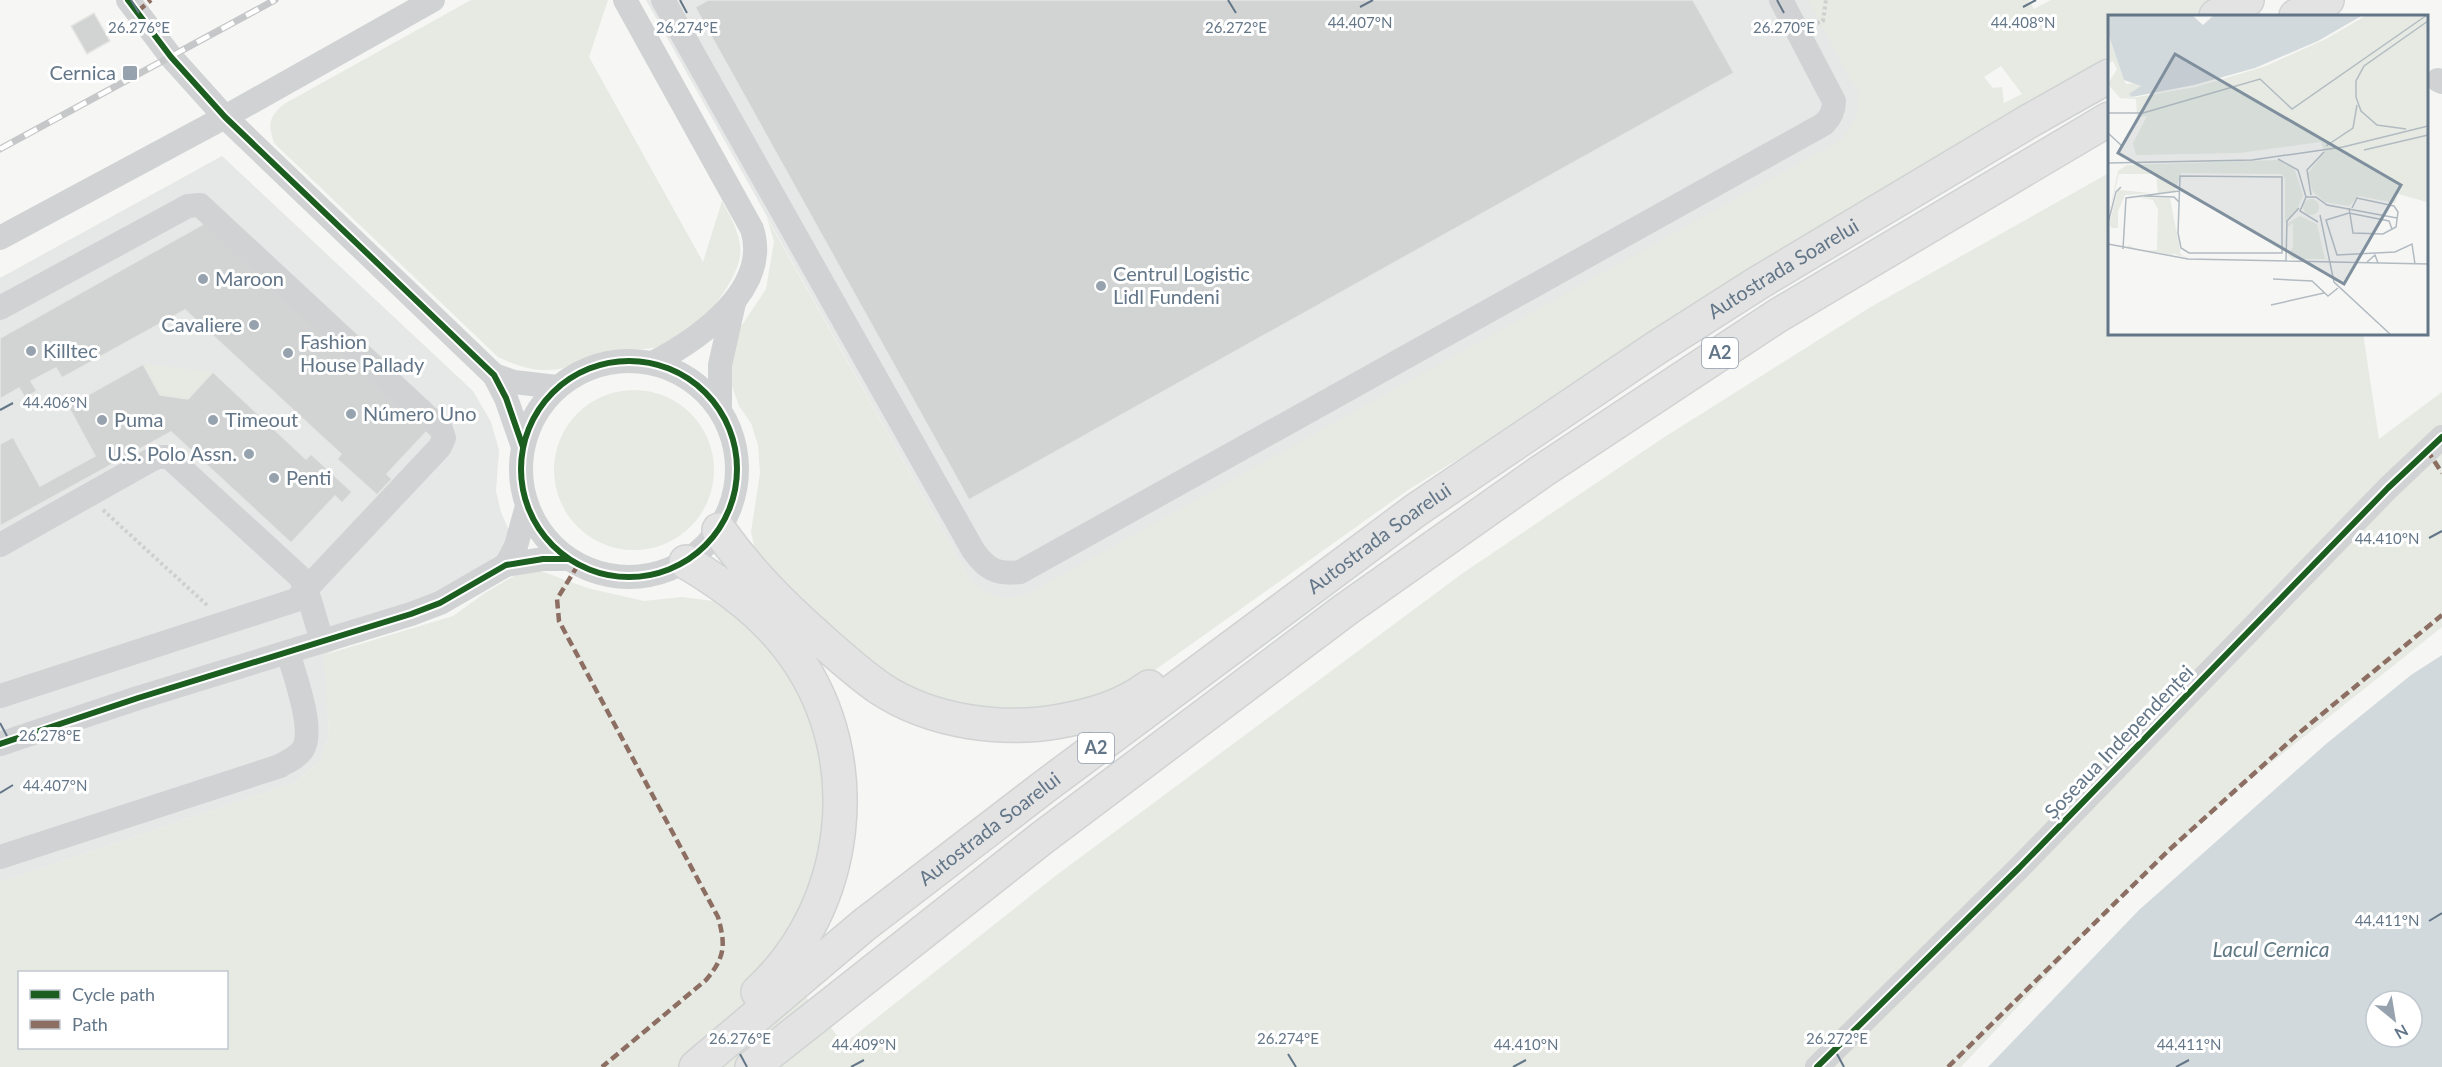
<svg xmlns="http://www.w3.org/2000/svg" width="2442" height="1067" font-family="Lato,sans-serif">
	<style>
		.built { fill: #e6e8e7 }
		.green { fill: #e6eae2; fill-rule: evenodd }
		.water { fill: #d2d9dc; fill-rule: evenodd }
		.building { fill: #d2d4d4; stroke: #e6e6e4; stroke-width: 1.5 }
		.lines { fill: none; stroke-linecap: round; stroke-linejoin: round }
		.highway-casing { stroke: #d1d3d3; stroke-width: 36 }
		.path { stroke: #cfcfcf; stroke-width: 4; stroke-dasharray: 3 3; stroke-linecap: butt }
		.minor { stroke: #d1d2d3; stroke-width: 24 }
		.highway { stroke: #e3e3e4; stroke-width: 33 }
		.rail-casing { stroke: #c6c7c8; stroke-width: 7 }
		.rail { stroke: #fff; stroke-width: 4.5; stroke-dasharray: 14; stroke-linecap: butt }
		.quiet { stroke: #8d6e63; stroke-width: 4.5; stroke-dasharray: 9 4.5; stroke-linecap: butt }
		.cycleway-casing { stroke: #fff; stroke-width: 10 }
		.cycleway { stroke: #1b5e20; stroke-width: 6 }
		.ticks { fill: none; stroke: #637688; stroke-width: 2 }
		.poi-dot { fill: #96a3ae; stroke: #fff; stroke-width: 2 }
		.labels { text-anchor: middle; stroke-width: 6; stroke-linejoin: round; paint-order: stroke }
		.shield { fill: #fff; stroke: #929fac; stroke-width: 1.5 }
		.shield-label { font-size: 18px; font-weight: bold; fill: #637688 }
		.poi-label { font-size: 20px; fill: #637688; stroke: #fff; text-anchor: start }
		.street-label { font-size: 20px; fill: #637688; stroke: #fff }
		.water-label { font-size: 21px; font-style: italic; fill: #5f7884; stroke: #fff }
		.inset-road { fill: none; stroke: #b2bbc2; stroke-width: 1.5 }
		.view { fill: #7f8f9d; fill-opacity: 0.15; stroke: #7f8f9d; stroke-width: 3 }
		.inset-edge { fill: none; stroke: #637688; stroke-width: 3 }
		.ticks-label { font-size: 15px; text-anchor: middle; fill: #637688; stroke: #fff; stroke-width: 6; stroke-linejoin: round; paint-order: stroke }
	</style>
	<rect width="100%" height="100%" fill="#f6f6f4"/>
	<!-- built -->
	<g class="built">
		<path d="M646,0H1917L1984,77L1079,696L970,580Z"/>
		<path d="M222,156L473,391L491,422L499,450L496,491L501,512L511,535L526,558L325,655L329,737L320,761L294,783L0,882V278Z"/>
	</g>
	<!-- green -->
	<g class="green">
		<path d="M471,0H608L589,57L703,262L722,201C730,217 743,237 740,256C736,284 699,329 674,342C655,351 636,348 616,351C599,354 584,363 568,367C542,374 521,368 498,357L274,143C268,124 268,118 284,104Z"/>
		<path d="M1808,0H2029L2034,9L2051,0H2222L2192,16H2109V63L2000,125L1408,490L1117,697L1053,714L949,707L901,687L848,649L766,572L755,549L751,532L760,473L758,445L751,423L739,406L730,380L729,353L738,331L766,289L774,242L767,218L970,580C991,597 1003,603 1030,593L1841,140C1855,124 1859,115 1858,93ZM2001,66L2022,94L2004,103L2002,87L1993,88L1984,77Z"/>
		<path d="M2109,173V333H2363L2379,439L2442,392V627L2247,782L2116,902L1961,1067H0V882L294,783L320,761L329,737L324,655L453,616L485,593L519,573L541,571L587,588L644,601L682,597L721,602L764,639L795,681L812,719L826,787L823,832L809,900L777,961L844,1044L1054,877L1463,573L1663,438L1869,308ZM20,972H226V1048H20Z"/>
		<path d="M143,364L213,372L187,399L160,395Z"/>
		<circle cx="634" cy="470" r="80"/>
	</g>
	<!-- water -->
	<path class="water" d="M2442,655V1067H1988L2139,910L2326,744L2411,675ZM2376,1001H2412V1037H2376Z"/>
	<!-- building -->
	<g class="building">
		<path d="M708,0H1693L1734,73L969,500L695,7Z"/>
		<path d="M94,13L110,41L87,54L71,26Z"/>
		<path d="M205,223L428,430L387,474L392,479L377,495L337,459L341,454L185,310L62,378L56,368L31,381L37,391L25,398L19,388L0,399V338Z"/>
		<path d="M143,364L160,395L188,399L213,372L306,459L311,454L352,492L342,503L335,496L291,543L171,432L0,526V444L13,437L40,486L95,456L68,406Z"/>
	</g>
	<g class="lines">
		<!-- highway casing -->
		<g class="highway-casing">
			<g id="highway">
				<path d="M2216,16L2247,0"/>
				<path d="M2296,16L2327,0"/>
				<path d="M719,530C749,572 780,603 818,637C838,655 859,674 881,689C932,722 1002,732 1061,721C1093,715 1122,707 1149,687"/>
				<path d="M686,562C728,587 767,616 795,656C868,759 850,908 758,992"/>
				<path id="s1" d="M696,1067L864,925L1044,787L1416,510L1656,348L1758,283L2031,120L2109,76"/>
				<path d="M752,1067L1042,838L1345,610L1542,471L1777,316L2109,119"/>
			</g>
		</g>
		<!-- path -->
		<g class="path">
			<path d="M1817,23L1823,21L1826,0"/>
			<path d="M103,510L208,606"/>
		</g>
		<!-- minor -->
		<g class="minor">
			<path d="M128,0L171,57L225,117L494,375L506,398L523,447"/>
			<path d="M625,0L752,229C771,289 699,339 653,363"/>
			<path d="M663,0L973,550C986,569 997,575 1020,572L1824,124C1831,117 1834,111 1834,101L1781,0"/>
			<path d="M2438,80L2442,82"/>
			<path d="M0,238L225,117L433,0"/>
			<path d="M0,308L188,206L200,205L441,429L444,438L440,447L296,600L0,696"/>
			<circle cx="629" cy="469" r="108"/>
			<path d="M494,375L514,382L557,387"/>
			<path d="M720,408V365L734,303"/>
			<path d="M0,545L151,460L158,457H169L300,577L307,591L322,641"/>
			<path d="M506,565L516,546L527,506"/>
			<path d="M0,744L138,698L411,614L440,603L506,565L543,559H568"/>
			<path d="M0,857L280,766C288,761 298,757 303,749C315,729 294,674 288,652"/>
			<path d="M1817,1067L2019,868L2388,488L2442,437"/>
		</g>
		<!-- highway -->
		<use href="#highway" class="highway"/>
		<!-- rail casing -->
		<g class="rail-casing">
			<path id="rail" d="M0,149L275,0"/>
		</g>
		<!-- rail -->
		<use href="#rail" class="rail"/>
		<!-- quiet -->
		<g class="quiet">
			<path d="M138,11L151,0"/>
			<path d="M2427,450L2442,473"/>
			<path d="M578,565L557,599L559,621L718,917C726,946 725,957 706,980L602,1067"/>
			<path d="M1948,1067L2169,850L2299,733L2442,615"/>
		</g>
		<!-- cycleway casing -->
		<g class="cycleway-casing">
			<g id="cycleway">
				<path d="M128,0L171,57L225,117L494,375L506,398L523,447"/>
				<circle cx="629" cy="469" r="108"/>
				<path d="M0,744L138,698L411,614L440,603L506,565L543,559H568"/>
				<path d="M1817,1067L2019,868L2388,488L2442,437"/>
			</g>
		</g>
		<!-- cycleway -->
		<use href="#cycleway" class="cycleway"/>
	</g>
	<!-- ticks -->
	<path class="ticks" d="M131,0L139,13M680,0L687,13M1228,0L1236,13M1777,0L1784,13M1360,7L1373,0M2023,7L2036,0M0,410L13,403M2429,538L2442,531M0,723L7,736M0,793L13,785M2429,921L2442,913M740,1054L747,1067M1288,1054L1296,1067M1837,1054L1844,1067M851,1067L864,1060M1513,1067L1526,1060M2176,1067L2189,1060"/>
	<!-- markers -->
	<g class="poi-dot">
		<rect x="122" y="65" width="16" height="16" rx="3"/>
		<circle cx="203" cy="279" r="6"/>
		<circle cx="1101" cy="286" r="6"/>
		<circle cx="254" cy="325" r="6"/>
		<circle cx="31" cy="351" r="6"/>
		<circle cx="288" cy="353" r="6"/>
		<circle cx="351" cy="414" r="6"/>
		<circle cx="102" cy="420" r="6"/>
		<circle cx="213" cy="420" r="6"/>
		<circle cx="249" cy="454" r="6"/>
		<circle cx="274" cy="478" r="6"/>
	</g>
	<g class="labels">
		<!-- shield labels -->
		<g class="shield">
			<rect x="1702" y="338" width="36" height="30" rx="4.5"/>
			<rect x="1078" y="733" width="36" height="30" rx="4.5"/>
		</g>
		<g class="shield-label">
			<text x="1720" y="359">A2</text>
			<text x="1096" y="754">A2</text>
		</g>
		<!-- poi labels -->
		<g class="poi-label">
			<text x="116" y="80" text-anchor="end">Cernica</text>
			<text x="1113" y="281">Centrul Logistic<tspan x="1113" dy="23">Lidl Fundeni</tspan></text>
			<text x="215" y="286">Maroon</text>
			<text x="242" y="332" text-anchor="end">Cavaliere</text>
			<text x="300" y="349">Fashion<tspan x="300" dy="23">House Pallady</tspan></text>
			<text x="43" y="358">Killtec</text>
			<text x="363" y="421">Número Uno</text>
			<text x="114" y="427">Puma</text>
			<text x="225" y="427">Timeout</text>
			<text x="237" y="461" text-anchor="end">U.S. Polo Assn.</text>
			<text x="286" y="485">Penti</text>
		</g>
		<!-- street labels -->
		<g class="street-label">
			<text dy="7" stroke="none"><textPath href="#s1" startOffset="1350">Autostrada Soarelui</textPath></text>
			<text dy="7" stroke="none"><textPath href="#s1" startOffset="864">Autostrada Soarelui</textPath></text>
			<text transform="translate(2119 742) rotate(-46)" y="7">Șoseaua Independenței</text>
			<text dy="7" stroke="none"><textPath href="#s1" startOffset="378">Autostrada Soarelui</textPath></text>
		</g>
		<!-- water labels -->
		<g class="water-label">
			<text x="2271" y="957">Lacul Cernica</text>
		</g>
	</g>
	<!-- overview -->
	<g transform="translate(2108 15)">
		<rect width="320" height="320" fill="#f6f6f4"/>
		<path d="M259,0H319V187L290,179L287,188L251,181L241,191L217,187L205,177L199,159L216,138L213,127L131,138L28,140L25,128L39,101L29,102L28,84L12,83L0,69L9,54L5,46L0,48V18L16,65L18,69L32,68V75L22,79L24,83L88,72L158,51L218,24ZM170,145L186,153L195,180L189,195L177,208V164L174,159L73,158L67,176L50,178L48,159H11L0,203L10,156L19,150ZM10,175L43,178L17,180L10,196V213H4L1,210ZM28,182L62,183L73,240L83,243L68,240L66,238L64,240L50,237L34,236L19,233L20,230L34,236L49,235L50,194L45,185ZM195 192a8 8 0 1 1 16 0a8 8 0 1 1-16 0ZM192,201L209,209L217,244H184L180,240L185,232V208L180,212V208Z" fill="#e6eae2"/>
		<path d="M0,0H84L95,10L106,0H255L210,26L147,53L86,70L24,82L21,79L33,71L16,65L0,18Z" fill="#d2d9dc"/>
		<path class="inset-road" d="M248,82V66L256,51L320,6M248,82L253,96L269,110L298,114M0,98H35L152,64L184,94L319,0M0,118L14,131M218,131L245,113L249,90M256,135L320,120M170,144L190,155L198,182M0,148L144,145L235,132L320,111M72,161L174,162V238H81L73,233L70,218ZM203,180L199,155L216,137M36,181L66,182L71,187M241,193L245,218L275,219L288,212L290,197L286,191L249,183L244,193M212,200L226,267L282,319M210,207L192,196L198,182H208L219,190L289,203M0,208L8,177L13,172M284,214L281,206L241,198L218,205L229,240L287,237L304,229L307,249M0,229L80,244L320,249M15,234L18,183L71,176M178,246L179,206L191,193M259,247L267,240L270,248M165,264L204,266L220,281L230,273M163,290L216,278"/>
		<path class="view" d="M67,39L293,170L236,269L10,138Z"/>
		<rect width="320" height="320" class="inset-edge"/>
	</g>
	<g class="ticks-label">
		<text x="2023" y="28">44.408°N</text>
		<text x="1360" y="28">44.407°N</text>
		<text x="1236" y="33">26.272°E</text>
		<text x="139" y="33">26.276°E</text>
		<text x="687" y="33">26.274°E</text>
		<text x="1784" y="33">26.270°E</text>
		<text x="55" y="408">44.406°N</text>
		<text x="2387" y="544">44.410°N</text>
		<text x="50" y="741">26.278°E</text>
		<text x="55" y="791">44.407°N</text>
		<text x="2387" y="926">44.411°N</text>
		<text x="740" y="1044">26.276°E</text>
		<text x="1288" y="1044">26.274°E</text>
		<text x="1837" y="1044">26.272°E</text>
		<text x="864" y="1050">44.409°N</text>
		<text x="1526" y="1050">44.410°N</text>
		<text x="2189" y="1050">44.411°N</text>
	</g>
	<!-- legend -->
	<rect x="18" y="971" width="210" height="78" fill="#ffffff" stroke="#c1c8cf" stroke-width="1.5"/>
	<rect x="30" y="990" width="30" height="9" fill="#1b5e20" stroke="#c1c8cf" stroke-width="1.5"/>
	<text x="72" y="1001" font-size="18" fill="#637688">Cycle path</text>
	<rect x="30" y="1020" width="30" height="9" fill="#8d6e63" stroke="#c1c8cf" stroke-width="1.5"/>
	<text x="72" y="1031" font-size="18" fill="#637688">Path</text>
	<!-- north arrow -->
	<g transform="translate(2394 1019) rotate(150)"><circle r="28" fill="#ffffff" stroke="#c1c8cf" stroke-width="1.5"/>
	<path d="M0-4.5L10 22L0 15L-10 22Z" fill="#96a3ae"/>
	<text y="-9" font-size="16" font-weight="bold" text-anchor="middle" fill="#637688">N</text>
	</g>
</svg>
